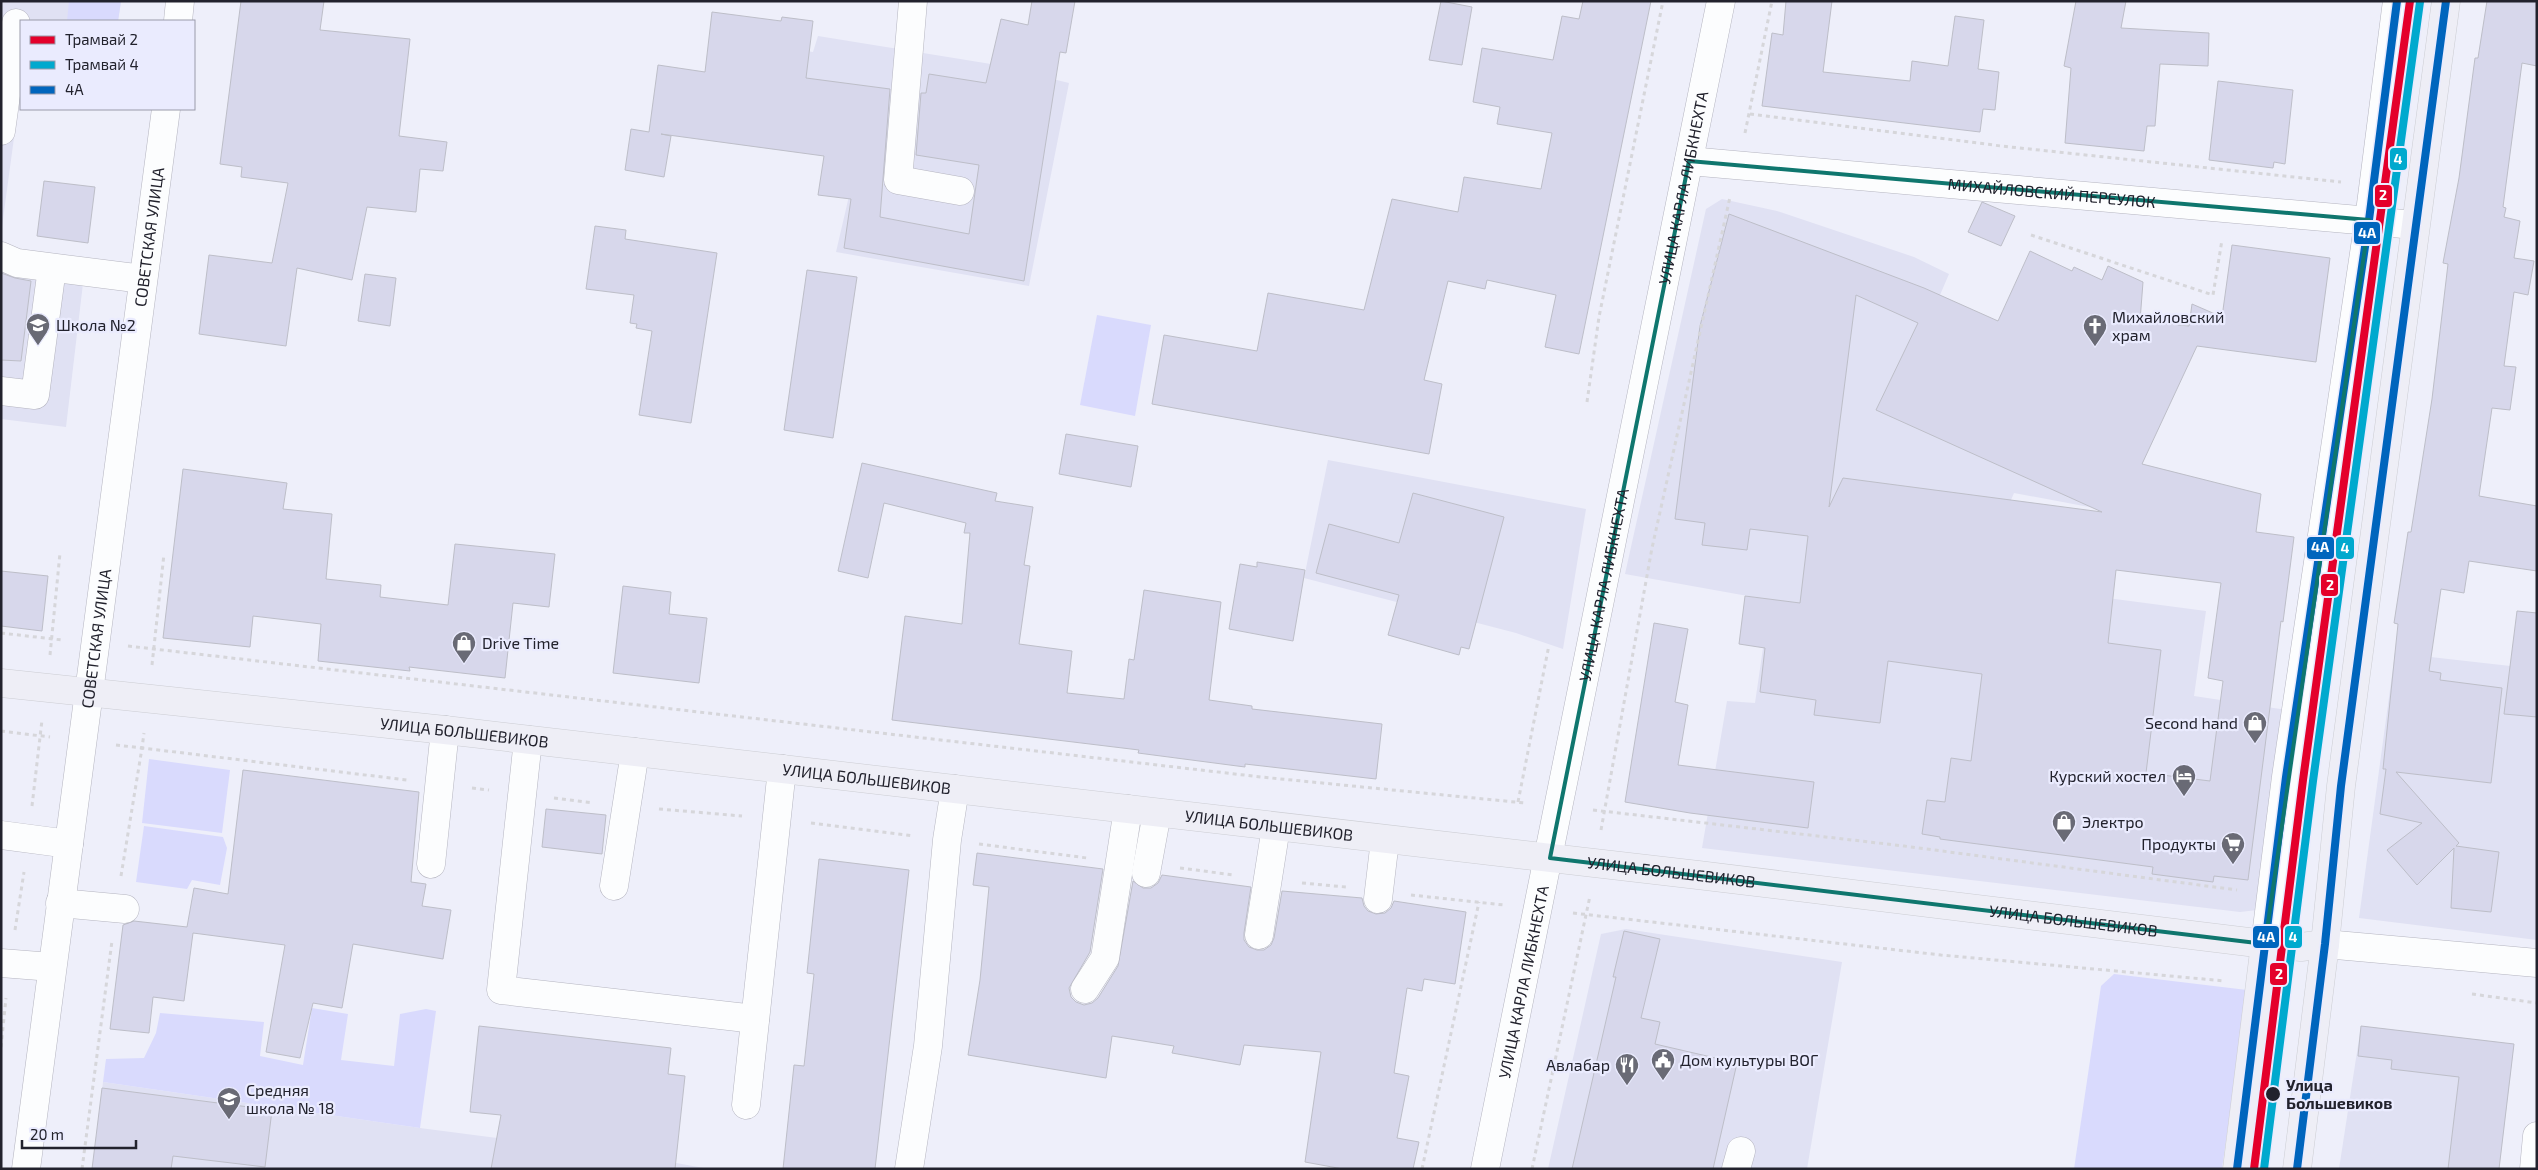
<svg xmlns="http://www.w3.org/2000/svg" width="2538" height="1170" font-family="'Exo 2',sans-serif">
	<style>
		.built { fill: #e0e1f3 }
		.green { fill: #d9dafd }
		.building { fill: #d7d7eb; stroke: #bdbec8; fill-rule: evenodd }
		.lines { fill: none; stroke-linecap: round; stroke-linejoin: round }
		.minor-casing { stroke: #b5b5c0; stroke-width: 29 }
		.major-casing { stroke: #cccdd3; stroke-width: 29 }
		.path { stroke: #d6d6da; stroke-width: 3; stroke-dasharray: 4 4; stroke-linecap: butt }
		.minor { stroke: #fcfdfe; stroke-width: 28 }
		.major { stroke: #eeeef6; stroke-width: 28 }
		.bus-1-casing { stroke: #eaebfe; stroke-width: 11 }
		.bus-1 { stroke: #0065bd; stroke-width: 8 }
		.tram-1-casing { stroke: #eaebfe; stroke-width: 11 }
		.tram-2-casing { stroke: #eaebfe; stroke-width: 11 }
		.tram-1 { stroke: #e4002b; stroke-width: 8 }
		.tram-2 { stroke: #00a9ce; stroke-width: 8 }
		.marked { fill: none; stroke: #0f766e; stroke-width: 4; stroke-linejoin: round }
		.stop-dot { fill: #22222d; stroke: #eaebfe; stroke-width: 2 }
		.labels { text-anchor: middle; stroke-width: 4.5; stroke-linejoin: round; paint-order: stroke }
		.street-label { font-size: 16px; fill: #22222d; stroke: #eaebfe }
		.poi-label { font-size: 16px; fill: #22222d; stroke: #eaebfe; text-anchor: start }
		.stop-label { font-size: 16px; font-weight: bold; fill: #22222d; stroke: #eaebfe; text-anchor: start }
		.line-badge { stroke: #eaebfe; stroke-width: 2 }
		.badge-label { font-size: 14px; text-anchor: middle; font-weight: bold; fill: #fff }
	</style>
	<rect width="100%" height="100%" fill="#eeeffa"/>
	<!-- built -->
	<g class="built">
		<path d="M1,1H121L118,21H21V86L1,234Z"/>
		<path d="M818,36L991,64L1069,83L1029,286L836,252L852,183L851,134L777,46L813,52Z"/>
		<path d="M1722,199L1777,211L1914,257L1949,274L1940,295L1973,310L1962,334L2037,437L2186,475L2182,519L2105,510L2014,493L2011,500L2002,562L2039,589L2206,611L2194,696L2287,710L2257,910L2240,912L1702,848L1727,701L1755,703L1770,600L1625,574L1706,209Z"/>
		<path d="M1,249L86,258L66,427L1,419Z"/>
		<path d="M1328,460L1586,509L1563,649L1516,633L1304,578Z"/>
		<path d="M2395,653L2537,669V940L2359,918Z"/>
		<path d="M1626,929L1842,962L1807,1169H1548L1601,934Z"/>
		<path d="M2361,1026L2514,1044L2499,1169H2339Z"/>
		<path d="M103,1082L420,1128L497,1138H540L709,1169H93Z"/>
	</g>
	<!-- green -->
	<g class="green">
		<path d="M69,1H121L118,21H67Z"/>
		<path d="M1097,315L1151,325L1135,416L1080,405Z"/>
		<path d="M149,759L230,770L222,833L142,823Z"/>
		<path d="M144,826L223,837L227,848L220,885L192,880L187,889L136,882Z"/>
		<path d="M2114,974L2247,990L2222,1169H2074L2101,986Z"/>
		<path d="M312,1008L348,1014L341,1060L394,1066L400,1014L426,1009L436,1011L420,1128L103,1082L106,1059L144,1058L156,1033L160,1013L264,1022L260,1056L303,1065Z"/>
	</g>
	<!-- building -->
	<g class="building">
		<path d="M241,1H324L320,30L410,39L399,136L447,142L443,171L420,169L416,212L367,207L352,280L297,268L286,346L199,334L209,255L272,263L288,183L241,177L242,167L220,164Z"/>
		<path d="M1032,1H1075L1066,53L1060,52L1024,281L844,248L851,199L818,195L824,156L661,134L671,136L664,177L625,170L631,129L649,132L658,65L705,72L712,12L781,21L782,17L813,21L806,78L890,89L880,217L969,234L979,165L916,155L921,93H926L929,74L986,83L1001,19L1028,25Z"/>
		<path d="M1441,1L1472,7L1462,65L1429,60Z"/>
		<path d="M1583,1H1651L1579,354L1545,347L1556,295L1487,280L1485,289L1448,281L1424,380L1442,384L1429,454L1152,404L1164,335L1257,351L1268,293L1364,310L1392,199L1458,212L1464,177L1541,189L1552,133L1497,124L1500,107L1473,102L1482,48L1553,60L1562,16L1579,19Z"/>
		<path d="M1786,1H1832L1823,72L1910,81L1912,61L1948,66L1955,16L1984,20L1978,69L1999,72L1995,110L1983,109L1980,132L1762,106L1772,33L1783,35Z"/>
		<path d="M2076,1H2126L2121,28L2209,33L2208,66L2160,64L2155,126H2147L2144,151L2065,143L2071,68L2064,66Z"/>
		<path d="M2487,1H2537V66L2522,63L2503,207L2506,208L2504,217L2520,221L2514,258L2534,261L2528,295L2514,292L2504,366L2516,367L2510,410L2492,408L2479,496L2537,506V571L2469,561L2464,593L2441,589L2429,671L2441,673L2440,680L2502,688L2491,783L2396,772L2459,843L2456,846L2499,852L2491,912L2451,908L2454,848L2417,885L2387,850L2422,823L2380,814L2386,769H2383L2398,624L2394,623L2408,532H2411L2432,399L2448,264L2443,263L2459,178L2475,58H2478Z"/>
		<path d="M2218,81L2293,90L2285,164L2274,162L2273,168L2209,160Z"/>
		<path d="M44,181L95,187L88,243L37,236Z"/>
		<path d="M1982,202L2015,216L2001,246L1968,232Z"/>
		<path d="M1729,214L1924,288L1998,321L2030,251L2072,271L2074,267L2102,280L2108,266L2143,282L2140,321L2189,326L2192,304L2222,317L2232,245L2330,258L2316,362L2197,346L2142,464L2261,494L2256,532L2294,537L2283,622L2281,621L2248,880L2214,876L2213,882L2152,874L2153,867L1940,839V837L1922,834L1927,800L1945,802L1951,758L1971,761L1982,674L1888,661L1880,723L1814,715L1816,700L1760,692L1765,648L1739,644L1745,596L1800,603L1808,536L1750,529L1747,550L1702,545L1705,523L1675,519L1700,326ZM1856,295L1918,323L1876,410L2102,512L1843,478L1829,507ZM2116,570L2221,583L2208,678L2223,681L2210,781L2146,773L2161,650L2108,643Z"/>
		<path d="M595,226L626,230L625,239L717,253L691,423L639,415L652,331L636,328L637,324L630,323L634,295L586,289Z"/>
		<path d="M807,270L857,277L833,438L784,430Z"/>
		<path d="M1,273L15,278L31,281L21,361L1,360Z"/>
		<path d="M365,274L396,278L390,326L358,321Z"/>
		<path d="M1066,434L1138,446L1131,487L1059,474Z"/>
		<path d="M862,463L997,493L995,501L1033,507L1024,565L1030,566L1019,644L1072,651L1067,693L1124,699L1129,659L1134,660L1144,590L1221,602L1209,700L1252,706V709L1382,724L1376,779L1245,764V767L1138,753L1139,750L892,720L905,616L962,624L970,533H964L966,523L884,503L868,578L838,571Z"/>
		<path d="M183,469L287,483L283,509L332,514L326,579L381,585L380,597L448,605L455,544L555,554L549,607L513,603L505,678L409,667L410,671L318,661L321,624L253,616L250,647L163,638Z"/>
		<path d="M1413,493L1504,517L1469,649L1461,647L1459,655L1388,635L1399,595L1316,573L1329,524L1399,543Z"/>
		<path d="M1257,562L1305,570L1293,641L1229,629L1240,564L1257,567Z"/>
		<path d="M1,571L48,576L42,631L1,626Z"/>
		<path d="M623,586L671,592L669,614L707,618L699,683L613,673Z"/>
		<path d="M2517,611L2537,613V717L2504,714Z"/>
		<path d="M1654,623L1688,629L1675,702L1688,705L1678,765L1814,782L1808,828L1690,813L1625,802Z"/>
		<path d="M243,770L419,792L411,882L426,884L422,906L451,910L443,959L353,944L342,1008L313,1003L300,1058L266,1052L285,945L193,933L184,1001L153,997L149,1033L110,1029L123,925L134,921L187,927L194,888L228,894Z"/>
		<path d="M546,809L606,815L602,854L542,847Z"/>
		<path d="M977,853L1103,869L1090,952L1069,988L1071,997L1076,1002L1084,1005L1092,1003L1098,998L1118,966L1133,881L1143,888H1151L1158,883L1162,875L1251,887L1244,933V940L1249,947L1257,950H1264L1271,945L1274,938L1282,891L1362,898L1364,906L1368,911L1376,914L1385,913L1391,908L1394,901L1466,912L1455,984L1424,979L1422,991L1407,988L1394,1073L1409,1076L1397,1138L1419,1142L1413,1169H1343L1305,1162L1321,1052L1244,1045L1240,1065L1172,1053L1174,1046L1112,1036L1106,1078L968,1055L980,980L989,887L973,885Z"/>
		<path d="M819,859L909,870L875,1169H783L794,1065L804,1066L814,974L807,973Z"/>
		<path d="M1624,931L1660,939L1641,1018L1660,1022L1655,1044L1737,1063L1713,1169H1572L1616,977H1613Z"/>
		<path d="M479,1026L671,1048L668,1074L685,1076L675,1169H491L501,1115L470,1112Z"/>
		<path d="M2361,1026L2514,1044L2499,1169H2448L2459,1077L2391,1069L2392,1060L2358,1056Z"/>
		<path d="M102,1088L272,1110L265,1167L173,1156L171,1169H92Z"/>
	</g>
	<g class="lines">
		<!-- minor casing -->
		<g class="minor-casing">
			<g id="minor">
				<path d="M913,1L898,180L960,191"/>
				<path d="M178,21L180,1"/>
				<path d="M1,131L16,23"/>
				<path id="s1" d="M1689,161L2415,225"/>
				<path d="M1,256L17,263L143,279"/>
				<path d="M1,391L35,395L52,268"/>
				<path d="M528,740L501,990L755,1019"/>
				<path d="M1,835L69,844"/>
				<path d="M431,864L445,730"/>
				<path d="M1146,873L1157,813"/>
				<path d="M614,886L635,752"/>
				<path d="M1378,899L1385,840"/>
				<path d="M60,903L125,909"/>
				<path d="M1259,935L1276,827"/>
				<path d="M2265,944L2286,777L2369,220L2397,1"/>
				<path d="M2325,944L2537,963"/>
				<path d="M1,963L52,967"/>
				<path d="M1085,989L1105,958L1128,809"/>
				<path d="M746,1105L782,769"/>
				<path id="s2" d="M26,1169L166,109"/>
				<path d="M909,1169L928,1046L947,840L955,789"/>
				<path id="s3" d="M1485,1169C1566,780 1642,390 1721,1"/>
				<path d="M1736,1169L1741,1151"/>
				<path d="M2534,1169L2537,1136"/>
			</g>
		</g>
		<!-- major casing -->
		<g class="major-casing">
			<g id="major">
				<path id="s4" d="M1,683L445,730L1698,875L2265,944L2301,947L2325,944"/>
				<path d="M2237,1169L2265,944"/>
				<path d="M2297,1169L2325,944L2341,786L2446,1"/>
			</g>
		</g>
		<!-- path -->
		<g class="path">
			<path d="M1750,114L2001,146L2341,182"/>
			<path d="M1745,133L1772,1"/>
			<path d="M2031,235L2213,295L2222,240"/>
			<path d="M1587,402L1599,317L1663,1"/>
			<path d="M1,633L62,640"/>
			<path d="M128,646L1261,777L1525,803"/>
			<path d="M50,655L60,553"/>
			<path d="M152,665L164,554"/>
			<path d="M1,731L50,737"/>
			<path d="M116,745L142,748L144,733"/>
			<path d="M472,788L489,790"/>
			<path d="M554,798L593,803"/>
			<path d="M1518,802L1549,645"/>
			<path d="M32,806L42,720"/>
			<path d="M659,809L742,816"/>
			<path d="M1593,810L1904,846L2237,890"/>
			<path d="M811,823L914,836"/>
			<path d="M1601,830L1652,548L1730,197"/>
			<path d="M979,844L1087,858"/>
			<path d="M1180,868L1234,875"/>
			<path d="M121,876L142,748L407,780"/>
			<path d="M1302,883L1346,887"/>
			<path d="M1411,895L1504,905"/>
			<path d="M1573,913L1941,955L2225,981"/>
			<path d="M15,930L24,872"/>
			<path d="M2472,994L2537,1003"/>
			<path d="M1,1047L6,998"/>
			<path d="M82,1169L112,941"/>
			<path d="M1422,1169L1479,902"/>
			<path d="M1532,1169L1590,896"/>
		</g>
		<!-- minor -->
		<use href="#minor" class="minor"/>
		<!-- major -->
		<use href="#major" class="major"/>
		<!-- bus-1 casing -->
		<g class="bus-1-casing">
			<g id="bus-1">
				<path d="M2237,1169L2286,777L2369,220L2397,1"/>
				<path d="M2297,1169L2325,944L2341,786L2446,1"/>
			</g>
		</g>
		<!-- bus-1 -->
		<use href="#bus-1" class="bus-1"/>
		<!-- tram-1 casing -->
		<g class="tram-1-casing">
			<path id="tram-1" d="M2254,1169L2303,780L2410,1"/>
		</g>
		<!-- tram-2 casing -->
		<g class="tram-2-casing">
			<path id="tram-2" d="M2264,1169L2313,781L2420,2"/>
		</g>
		<!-- tram-1 -->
		<use href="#tram-1" class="tram-1"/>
		<!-- tram-2 -->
		<use href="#tram-2" class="tram-2"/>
	</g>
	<!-- marked area -->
	<path class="marked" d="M1689,161L2369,220L2265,944L1550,858Z"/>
	<!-- icons -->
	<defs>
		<g id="school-pin" transform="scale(1.25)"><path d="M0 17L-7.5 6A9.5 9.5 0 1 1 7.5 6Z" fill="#696a75" stroke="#eaebfe"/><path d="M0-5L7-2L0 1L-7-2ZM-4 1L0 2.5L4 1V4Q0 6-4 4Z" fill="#fff"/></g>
		<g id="church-pin" transform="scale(1.25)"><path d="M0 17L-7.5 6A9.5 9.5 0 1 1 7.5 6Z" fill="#696a75" stroke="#eaebfe"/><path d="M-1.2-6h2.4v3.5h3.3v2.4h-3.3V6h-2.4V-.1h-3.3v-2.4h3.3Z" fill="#fff"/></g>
		<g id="shop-pin" transform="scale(1.25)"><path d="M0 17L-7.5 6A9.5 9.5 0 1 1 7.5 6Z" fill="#696a75" stroke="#eaebfe"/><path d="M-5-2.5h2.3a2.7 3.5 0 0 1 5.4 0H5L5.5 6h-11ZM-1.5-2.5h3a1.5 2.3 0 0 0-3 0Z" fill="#fff"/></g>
		<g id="hotel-pin" transform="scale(1.25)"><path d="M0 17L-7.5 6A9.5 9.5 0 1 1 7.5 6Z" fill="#696a75" stroke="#eaebfe"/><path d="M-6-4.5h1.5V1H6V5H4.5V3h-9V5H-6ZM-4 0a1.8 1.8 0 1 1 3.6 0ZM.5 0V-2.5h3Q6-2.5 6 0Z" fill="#fff"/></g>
		<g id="supermarket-pin" transform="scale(1.25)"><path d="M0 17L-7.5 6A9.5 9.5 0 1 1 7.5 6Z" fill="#696a75" stroke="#eaebfe"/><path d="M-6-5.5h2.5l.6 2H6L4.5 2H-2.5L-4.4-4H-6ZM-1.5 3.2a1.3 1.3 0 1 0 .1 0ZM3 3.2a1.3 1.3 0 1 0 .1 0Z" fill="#fff"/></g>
		<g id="civic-pin" transform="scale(1.25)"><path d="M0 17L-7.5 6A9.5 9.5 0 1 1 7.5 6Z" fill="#696a75" stroke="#eaebfe"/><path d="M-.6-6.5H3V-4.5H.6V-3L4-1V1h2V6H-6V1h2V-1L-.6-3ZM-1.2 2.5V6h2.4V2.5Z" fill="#fff"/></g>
		<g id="restaurant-pin" transform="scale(1.25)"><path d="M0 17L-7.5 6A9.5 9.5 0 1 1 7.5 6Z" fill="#696a75" stroke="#eaebfe"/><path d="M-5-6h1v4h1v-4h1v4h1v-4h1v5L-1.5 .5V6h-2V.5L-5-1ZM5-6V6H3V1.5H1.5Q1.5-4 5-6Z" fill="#fff"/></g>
	</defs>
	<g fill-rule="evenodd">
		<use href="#school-pin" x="38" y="325"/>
		<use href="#church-pin" x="2095" y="326"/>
		<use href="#shop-pin" x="464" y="643"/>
		<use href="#shop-pin" x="2255" y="723"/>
		<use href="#hotel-pin" x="2184" y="776"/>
		<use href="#shop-pin" x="2064" y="822"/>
		<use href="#supermarket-pin" x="2233" y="844"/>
		<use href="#civic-pin" x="1663" y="1060"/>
		<use href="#restaurant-pin" x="1627" y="1065"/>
		<use href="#school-pin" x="229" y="1099"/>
	</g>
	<!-- markers -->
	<circle class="stop-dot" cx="2273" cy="1094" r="8"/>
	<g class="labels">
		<!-- street labels -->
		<g class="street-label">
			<text dy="6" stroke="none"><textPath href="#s3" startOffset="1001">УЛИЦА КАРЛА ЛИБКНЕХТА</textPath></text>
			<text dy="6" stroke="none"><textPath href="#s1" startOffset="364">МИХАЙЛОВСКИЙ ПЕРЕУЛОК</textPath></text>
			<text dy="6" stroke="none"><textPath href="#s2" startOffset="940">СОВЕТСКАЯ УЛИЦА</textPath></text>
			<text dy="6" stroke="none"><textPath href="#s3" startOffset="596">УЛИЦА КАРЛА ЛИБКНЕХТА</textPath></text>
			<text dy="6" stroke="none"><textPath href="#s2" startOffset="535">СОВЕТСКАЯ УЛИЦА</textPath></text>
			<text dy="6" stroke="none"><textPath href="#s4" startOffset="466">УЛИЦА БОЛЬШЕВИКОВ</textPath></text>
			<text dy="6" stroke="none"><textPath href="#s4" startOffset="871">УЛИЦА БОЛЬШЕВИКОВ</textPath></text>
			<text dy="6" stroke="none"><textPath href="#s4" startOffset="1276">УЛИЦА БОЛЬШЕВИКОВ</textPath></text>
			<text dy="6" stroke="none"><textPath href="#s4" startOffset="1681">УЛИЦА БОЛЬШЕВИКОВ</textPath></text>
			<text dy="6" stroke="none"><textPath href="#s4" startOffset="2086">УЛИЦА БОЛЬШЕВИКОВ</textPath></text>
			<text dy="6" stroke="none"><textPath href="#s3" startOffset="191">УЛИЦА КАРЛА ЛИБКНЕХТА</textPath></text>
		</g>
		<!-- poi labels -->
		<g class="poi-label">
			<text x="2112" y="323">Михайловский<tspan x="2112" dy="18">храм</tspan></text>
			<text x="56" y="331">Школа №2</text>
			<text x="482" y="649">Drive Time</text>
			<text x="2238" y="729" text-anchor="end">Second hand</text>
			<text x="2166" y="782" text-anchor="end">Курский хостел</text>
			<text x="2082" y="828">Электро</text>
			<text x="2216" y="850" text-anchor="end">Продукты</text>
			<text x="1680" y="1066">Дом культуры ВОГ</text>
			<text x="1610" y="1071" text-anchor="end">Авлабар</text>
			<text x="246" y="1096">Средняя<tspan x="246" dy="18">школа № 18</tspan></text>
		</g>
		<!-- stop labels -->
		<g class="stop-label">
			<text x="2286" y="1091">Улица<tspan x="2286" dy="18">Большевиков</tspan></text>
		</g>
	</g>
	<g class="line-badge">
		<rect x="2389" y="147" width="19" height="24" rx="5" fill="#00a9ce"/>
		<rect x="2374" y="184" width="19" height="24" rx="5" fill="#e4002b"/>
		<rect x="2353" y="221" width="28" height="24" rx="5" fill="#0065bd"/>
		<rect x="2306" y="536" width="29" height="24" rx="5" fill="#0065bd"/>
		<rect x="2335" y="536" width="20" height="24" rx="5" fill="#00a9ce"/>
		<rect x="2320" y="573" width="19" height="24" rx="5" fill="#e4002b"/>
		<rect x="2252" y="925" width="28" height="24" rx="5" fill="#0065bd"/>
		<rect x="2284" y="925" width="19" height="24" rx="5" fill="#00a9ce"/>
		<rect x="2269" y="962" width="19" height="24" rx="5" fill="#e4002b"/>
	</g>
	<g class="badge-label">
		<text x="2398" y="164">4</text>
		<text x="2383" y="200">2</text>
		<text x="2367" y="238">4А</text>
		<text x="2320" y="552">4А</text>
		<text x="2345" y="553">4</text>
		<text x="2330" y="590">2</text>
		<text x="2266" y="942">4А</text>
		<text x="2293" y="942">4</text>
		<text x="2279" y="979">2</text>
	</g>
	<!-- border -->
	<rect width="2538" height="1170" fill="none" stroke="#22222d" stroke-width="5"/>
	<!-- legend -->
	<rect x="20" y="20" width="175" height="90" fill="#eaebfe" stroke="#9a9baa"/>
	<rect x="30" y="36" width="25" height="8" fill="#e4002b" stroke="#9a9baa"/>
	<text x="65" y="45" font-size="15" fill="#22222d">Трамвай 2</text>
	<rect x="30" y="61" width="25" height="8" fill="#00a9ce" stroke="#9a9baa"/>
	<text x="65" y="70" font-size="15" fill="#22222d">Трамвай 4</text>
	<rect x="30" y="86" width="25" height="8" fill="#0065bd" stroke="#9a9baa"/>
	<text x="65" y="95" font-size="15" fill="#22222d">4А</text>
	<!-- scale -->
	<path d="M22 1140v8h114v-8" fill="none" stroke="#22222d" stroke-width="2.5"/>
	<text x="30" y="1140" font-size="15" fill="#22222d" stroke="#eaebfe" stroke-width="4" paint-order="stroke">20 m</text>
</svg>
